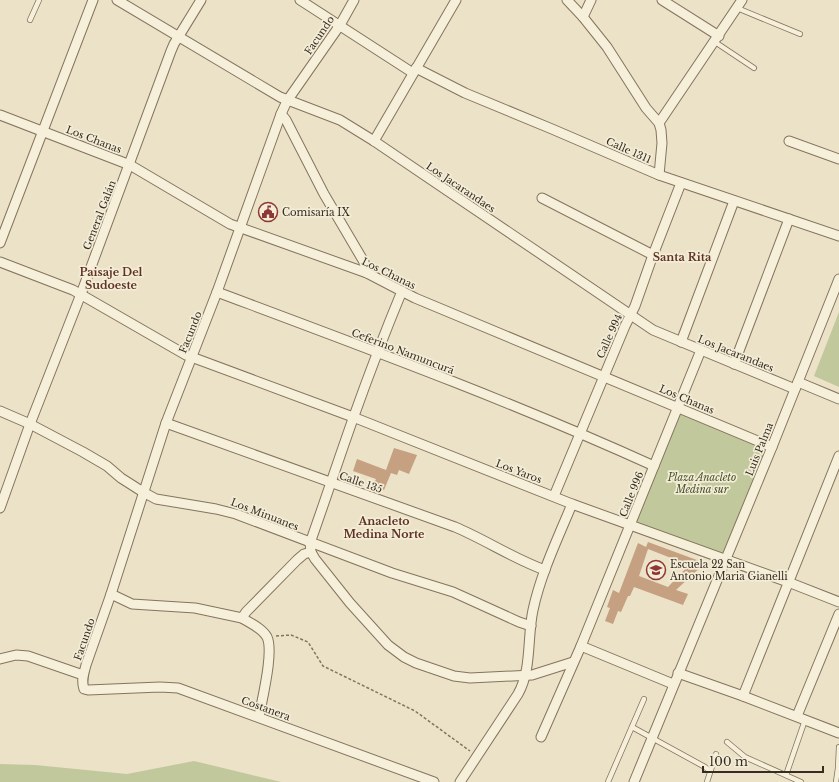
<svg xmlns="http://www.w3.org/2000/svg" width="839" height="782" font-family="'Libre Baskerville',serif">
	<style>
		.green { fill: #c1c89c }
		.building { fill: #c5a081; fill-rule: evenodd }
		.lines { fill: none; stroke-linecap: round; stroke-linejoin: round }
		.service-casing { stroke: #85745e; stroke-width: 6 }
		.minor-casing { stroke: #85745e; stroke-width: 11 }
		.path { stroke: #85745e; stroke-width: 1.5; stroke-dasharray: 3 2; stroke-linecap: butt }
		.service { stroke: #f6efda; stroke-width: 4.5 }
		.minor { stroke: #f6efda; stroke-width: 9 }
		.labels { text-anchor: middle; stroke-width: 3.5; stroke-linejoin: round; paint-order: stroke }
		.street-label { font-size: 10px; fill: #362c21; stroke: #f3ecd6 }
		.poi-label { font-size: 10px; fill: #362c21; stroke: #f3ecd6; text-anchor: start }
		.park-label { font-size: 10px; font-style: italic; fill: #455129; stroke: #f3ecd6 }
		.neighbourhood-label { font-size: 11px; font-weight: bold; fill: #5f3324; stroke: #f3ecd6 }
	</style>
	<rect width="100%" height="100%" fill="#ebe2c8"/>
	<!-- green -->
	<g class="green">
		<path d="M839,312V387L814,376Z"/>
		<path d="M678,408L772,447L725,559L630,525Z"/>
		<path d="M194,761L281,782H0V764L35,765L127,774Z"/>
	</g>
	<!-- building -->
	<g class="building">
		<path d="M394,448L417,455L409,474L399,470L397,475L391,473L384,490L373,486L376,479L353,471L357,459L386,470Z"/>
		<path d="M648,542L705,563L676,590L688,594L683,605L634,587L630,596H628L621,612L618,611L613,624L605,621L610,608L607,607L613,590L619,593L638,543L646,547ZM648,549L689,565L668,587L639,576Z"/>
	</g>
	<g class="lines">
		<!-- service casing -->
		<g class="service-casing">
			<g id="service">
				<path d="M737,8L800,34"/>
				<path d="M30,20L39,0"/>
				<path d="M715,42L754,68"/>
				<path d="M632,727L705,767L710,771"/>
				<path d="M727,742L745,757L801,782"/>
				<path d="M786,775L805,720"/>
				<path d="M608,782L644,699"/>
				<path d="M707,782L716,754"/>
				<path d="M836,782L838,768L839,747"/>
			</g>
		</g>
		<!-- minor casing -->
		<g class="minor-casing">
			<g id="minor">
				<path d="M117,0L280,97L340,120L374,141L653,330L795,389"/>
				<path d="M300,0L413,73"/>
				<path d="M354,0L340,25L287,101L281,114L217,292L166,423L111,594L86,665C84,673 81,680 84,689L88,690L160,687L178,688L434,782"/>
				<path d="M567,0L583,17L607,47L646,108L659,123L661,130L662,143L659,175"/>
				<path d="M662,0L719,36"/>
				<path d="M583,17L591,0"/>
				<path d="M416,68L465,93L552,129L659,175L839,236"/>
				<path d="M281,114L286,120L324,194L364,262L367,273"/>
				<path d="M0,115L130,165L230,224L367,273L415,298L772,447"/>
				<path d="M659,123L742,0"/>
				<path d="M374,141L456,0"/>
				<path d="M789,141L839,159"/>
				<path d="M542,198L653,255"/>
				<path d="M0,243L93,0"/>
				<path d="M0,262L73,290L186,355L353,417L572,504L788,582L839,602"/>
				<path d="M402,291C385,332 369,374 354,416C339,458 325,501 310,543L311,552L315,559L350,603L388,645L404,657L416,663L454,676L470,678L532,675L573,662"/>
				<path d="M217,292C364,347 511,401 654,466"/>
				<path d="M681,342L734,201"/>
				<path d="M734,364L789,219"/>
				<path d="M798,382L839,399"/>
				<path d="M0,411L30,424L83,452L107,466L121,478L143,492L156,499L216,509L236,514L392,573L453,592L519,622L531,626"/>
				<path d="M166,423L455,527C486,540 514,559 545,570"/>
				<path d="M554,496L625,326L635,306L653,255L681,183"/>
				<path d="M0,508L30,424L81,294L171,51L174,44L201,0"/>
				<path d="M111,594L132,604L195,608L242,618L246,612L297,560L304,554L311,552"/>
				<path d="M242,618C250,623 262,628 267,637C274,652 262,699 259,717"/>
				<path d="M581,646L673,684"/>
				<path d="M0,659L16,655L28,656L83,675"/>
				<path d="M678,673L743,696L839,733"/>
				<path d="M743,696L839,456"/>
				<path d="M797,716L839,614"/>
				<path d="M541,737L581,646L701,350"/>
				<path d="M460,782L518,694C532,669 527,638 533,610C541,573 558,538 572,504"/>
				<path d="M634,782L772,447L839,279"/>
			</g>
		</g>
		<!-- path -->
		<path class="path" d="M276,636L291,635L308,642L323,666L415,711L470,751"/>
		<!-- service -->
		<use href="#service" class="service"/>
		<!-- minor -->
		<use href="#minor" class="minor"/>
	</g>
	<!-- icons -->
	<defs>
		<g id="civic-ring" transform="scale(1)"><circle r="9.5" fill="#f3ecd6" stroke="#8e3734" stroke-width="1.5"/><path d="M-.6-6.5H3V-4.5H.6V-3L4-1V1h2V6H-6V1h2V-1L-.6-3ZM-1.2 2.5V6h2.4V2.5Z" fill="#8e3734"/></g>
		<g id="school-ring" transform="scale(1)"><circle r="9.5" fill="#f3ecd6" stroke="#8e3734" stroke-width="1.5"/><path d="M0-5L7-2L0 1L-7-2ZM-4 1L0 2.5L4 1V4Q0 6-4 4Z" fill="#8e3734"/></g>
	</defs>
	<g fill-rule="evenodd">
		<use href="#civic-ring" x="268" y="212"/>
		<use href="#school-ring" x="656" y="570"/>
	</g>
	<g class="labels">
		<!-- street labels -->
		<g class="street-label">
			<text transform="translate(319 35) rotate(-56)" y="4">Facundo</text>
			<text transform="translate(94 139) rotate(21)" y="4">Los Chanas</text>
			<text transform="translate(629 150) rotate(24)" y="4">Calle 1311</text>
			<text transform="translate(461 187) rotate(34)" y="4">Los Jacarandaes</text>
			<text transform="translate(99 215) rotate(-69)" y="4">General Galán</text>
			<text transform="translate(389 273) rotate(26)" y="4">Los Chanas</text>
			<text transform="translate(190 332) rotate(-68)" y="4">Facundo</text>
			<text transform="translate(609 336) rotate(-66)" y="4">Calle 994</text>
			<text transform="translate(403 351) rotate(21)" y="4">Ceferino Namuncurá</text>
			<text transform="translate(736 353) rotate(22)" y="4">Los Jacarandaes</text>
			<text transform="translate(687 399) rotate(23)" y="4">Los Chanas</text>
			<text transform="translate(759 449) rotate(-68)" y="4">Luis Palma</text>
			<text transform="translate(519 471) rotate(21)" y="4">Los Yaros</text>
			<text transform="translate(361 482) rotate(19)" y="4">Calle 135</text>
			<text transform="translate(631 494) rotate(-68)" y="4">Calle 996</text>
			<text transform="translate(265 514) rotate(21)" y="4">Los Minuanes</text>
			<text transform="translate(84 639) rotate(-71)" y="4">Facundo</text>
			<text transform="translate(266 708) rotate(20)" y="4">Costanera</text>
		</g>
		<!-- poi labels -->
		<g class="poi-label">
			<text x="282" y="216">Comisaría IX</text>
			<text x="670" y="568">Escuela 22 San<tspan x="670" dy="12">Antonio Maria Gianelli</tspan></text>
		</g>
		<!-- park labels -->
		<g class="park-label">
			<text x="702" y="481">Plaza Anacleto<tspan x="702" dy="12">Medina sur</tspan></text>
		</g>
		<!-- neighbourhood labels -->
		<g class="neighbourhood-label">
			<text x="682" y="261">Santa Rita</text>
			<text x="111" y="276">Paisaje Del<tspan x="111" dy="13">Sudoeste</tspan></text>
			<text x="384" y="525">Anacleto<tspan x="384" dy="13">Medina Norte</tspan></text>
		</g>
	</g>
	<!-- scale -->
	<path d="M703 766v6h120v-6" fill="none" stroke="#362c21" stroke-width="2"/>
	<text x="709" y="766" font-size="12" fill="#362c21" stroke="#f3ecd6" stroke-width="3" paint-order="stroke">100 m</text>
</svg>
